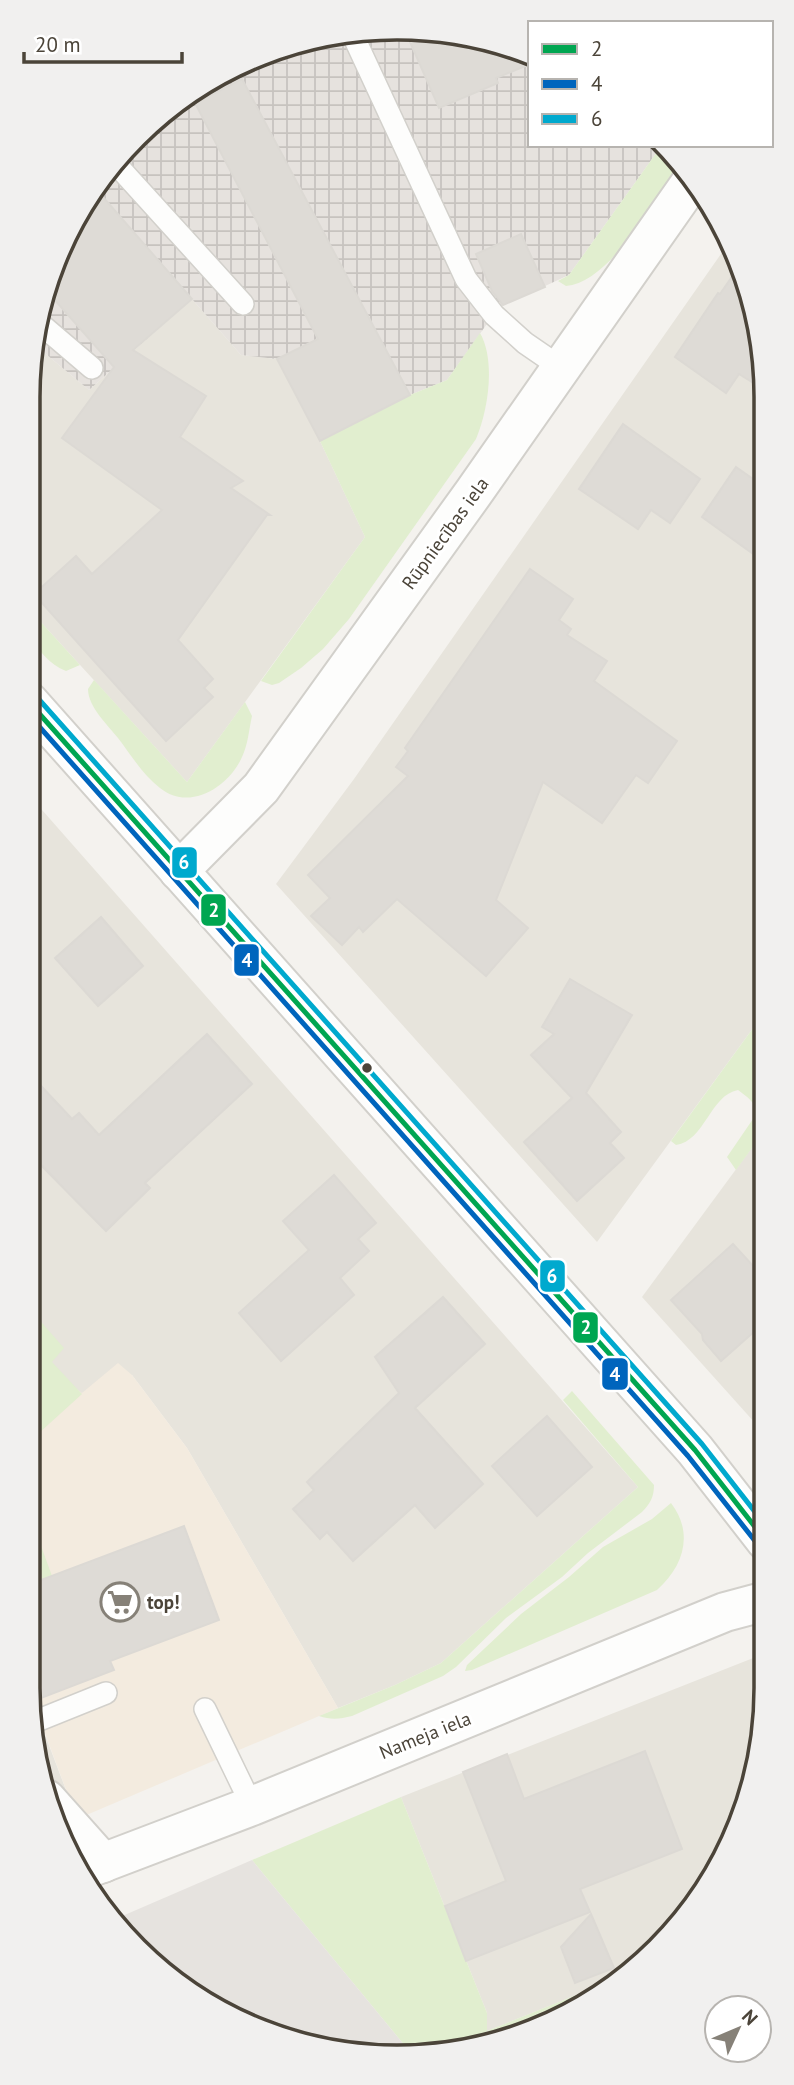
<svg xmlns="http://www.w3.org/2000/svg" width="794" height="2085" font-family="'PT Sans',sans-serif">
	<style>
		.residential { fill: #e7e4dc }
		.commercial { fill: #f3ebdf }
		.industrial { fill: url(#industrial-grid) }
		.green { fill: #e1eecf }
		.parking { fill: #e6e3df }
		.building { fill: #dedbd6; stroke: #dcd9d4; stroke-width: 2 }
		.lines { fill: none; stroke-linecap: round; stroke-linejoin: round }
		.service-casing { stroke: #d2d0cb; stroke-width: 24 }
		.minor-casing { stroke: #d2d0cb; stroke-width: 42 }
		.tertiary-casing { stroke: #d2d0cb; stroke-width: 42 }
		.service { stroke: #fdfdfc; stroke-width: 21 }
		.minor { stroke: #fdfdfc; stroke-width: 38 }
		.tertiary { stroke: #fdfdfc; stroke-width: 38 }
		.bus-1-casing { stroke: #fff; stroke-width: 10 }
		.bus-2-casing { stroke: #fff; stroke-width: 10 }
		.bus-3-casing { stroke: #fff; stroke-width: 10 }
		.bus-1 { stroke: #00a651; stroke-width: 5 }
		.bus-2 { stroke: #0065bd; stroke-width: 5 }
		.bus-3 { stroke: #00a9ce; stroke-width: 5 }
		.bus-dot { fill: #4b4439; stroke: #fff; stroke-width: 2.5 }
		.labels { text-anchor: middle; stroke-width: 6; stroke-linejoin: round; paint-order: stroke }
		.street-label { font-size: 19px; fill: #4b4439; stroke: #fff }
		.poi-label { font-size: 19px; font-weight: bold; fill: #4b4439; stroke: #fff; text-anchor: start }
		.rim { fill: none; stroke: #4b4439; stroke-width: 3.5 }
		.line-badge { stroke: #fff; stroke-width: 2.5 }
		.badge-label { font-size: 19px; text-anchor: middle; font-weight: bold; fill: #fff }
	</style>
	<defs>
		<pattern id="industrial-grid" width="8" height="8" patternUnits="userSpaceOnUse" patternTransform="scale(1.75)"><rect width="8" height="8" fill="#e6e2de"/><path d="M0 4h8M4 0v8" fill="none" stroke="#c7c3bf"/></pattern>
	</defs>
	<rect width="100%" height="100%" fill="#f4f2ee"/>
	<!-- residential -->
	<g class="residential">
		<path d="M730,241L763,348L764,1013L597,1242L276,884L354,779Z"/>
		<path d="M192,299L241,355L277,359L320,441L365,537L187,782L28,608V397L35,345L89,390Z"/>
		<path d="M28,794L638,1487L441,1663L395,1685L338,1708L187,1448L132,1375L82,1393L28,1429Z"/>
		<path d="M765,1130V1434L642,1297Z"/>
		<path d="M766,1653V1688L753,1784L690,1912L621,1977L487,2031V2013L401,1797Z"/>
		<path d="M28,1690L77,1819L48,1807Z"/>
	</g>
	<!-- commercial -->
	<path class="commercial" d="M118,1363L132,1375L187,1448L338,1708L77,1819L28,1688V1429L73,1386L82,1393Z"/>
	<!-- industrial -->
	<path class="industrial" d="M349,31L493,41L530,57V145H662L569,275L499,307L447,380L410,395L320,441L277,359L241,355L192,299L89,390L35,345L41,301L105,172L213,77Z"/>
	<!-- green -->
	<g class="green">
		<path d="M662,145L675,154L680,163C657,197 610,283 566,286L558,281L569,275Z"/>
		<path d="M480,333C496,361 488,411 476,439L349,619L323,649L301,668L279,683L272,685L261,681L365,537L320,441L410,395L447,380Z"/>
		<path d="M28,608L80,665L66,671C49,665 39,649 28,636Z"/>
		<path d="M94,680L187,782L245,702L252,716C249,729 248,745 242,757C229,787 189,812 160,788C143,775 131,755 118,738C108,725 88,707 88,689Z"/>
		<path d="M764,1013L765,1130L736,1170L727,1157L755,1116C757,1102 748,1098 738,1090C710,1095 705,1141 676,1145L671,1141Z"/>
		<path d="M28,1307L64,1348L52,1362L82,1394L28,1443Z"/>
		<path d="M572,1391L654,1485C654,1497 650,1504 642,1512L588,1553L562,1577L506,1618L456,1667L443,1676L352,1716C340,1719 331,1720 319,1716L395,1685L441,1663L638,1487L563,1400Z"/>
		<path d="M671,1503C694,1533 684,1566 657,1590L472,1670L465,1671L467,1665L521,1614L569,1577L603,1547L652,1519Z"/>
		<path d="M28,1510L52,1576L28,1585Z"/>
		<path d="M401,1797L487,2013V2031L621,1977L602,1995L495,2039L487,2031L469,2050L410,2052L252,1860Z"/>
	</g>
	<!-- parking -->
	<path class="parking" d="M252,1860L410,2052L348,2054L213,2008L119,1931L113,1920Z"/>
	<!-- building -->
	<g class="building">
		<path d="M407,35L493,41L530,57V64L496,78L498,83L439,108Z"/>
		<path d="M242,79L410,395L320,441L277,359L318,339L195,103Z"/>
		<path d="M96,189L192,299L133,350L206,396L180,437L243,481L231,488L270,515H267L178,640L213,679L204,688L213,697L166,741L34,594L76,556L92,574L162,510L62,438L114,367L46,290Z"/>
		<path d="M521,234L545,287L503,305L492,291L476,254Z"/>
		<path d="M738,268L763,348V389L739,374L726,393L675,357L718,293L720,294Z"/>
		<path d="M623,424L700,479L670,523L651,510L638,529L579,489Z"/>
		<path d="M736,467L763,486V561L702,517Z"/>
		<path d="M530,569L573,599L559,620L571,629L567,635L607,661L594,681L677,741L648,783L636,775L602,823L543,782L496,900L528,928L486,976L397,899L363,932L359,927L342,945L311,916L330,898L308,875L408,776L396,767L408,751L405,748Z"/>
		<path d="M101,917L143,966L98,1006L55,958Z"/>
		<path d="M570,979L632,1015L586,1093L621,1132L610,1143L624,1158L577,1201L524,1142L572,1098L531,1055L554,1034L542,1027Z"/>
		<path d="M207,1034L252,1084L145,1183L150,1188L106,1231L28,1152V1072L72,1119L79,1113L99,1135Z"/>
		<path d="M334,1175L376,1223L358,1239L369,1251L340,1278L354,1295L281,1361L239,1313L309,1250L283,1221Z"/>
		<path d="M733,1244L765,1279V1322L721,1361L703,1340L702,1334L671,1300Z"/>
		<path d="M443,1297L485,1344L415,1408L483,1484L435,1528L415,1505L353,1561L327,1532L320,1539L293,1509L314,1490L307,1482L399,1393L375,1357Z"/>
		<path d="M547,1416L592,1467L537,1516L492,1466Z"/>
		<path d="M184,1526L219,1620L110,1661L114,1670L41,1698L28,1663V1585Z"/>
		<path d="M645,1751L682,1849L580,1889L590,1912L466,1961L445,1906L506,1881L463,1772L507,1754L524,1799Z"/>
		<path d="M591,1914L614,1968L575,1983L561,1947Z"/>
	</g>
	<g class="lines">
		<!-- service casing -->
		<g class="service-casing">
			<g id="service">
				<path d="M351,31L466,279L494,315L525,343L560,367"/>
				<path d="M115,163L243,304"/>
				<path d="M38,322L92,368"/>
				<path d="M205,1709L252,1806"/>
				<path d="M34,1722L106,1693"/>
			</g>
		</g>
		<!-- minor casing -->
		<g class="minor-casing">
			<g id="minor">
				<path d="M28,701L695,1450L766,1541"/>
				<path d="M179,871L261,788L474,492L692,181"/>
				<path d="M46,1799L103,1863"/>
			</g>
		</g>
		<!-- tertiary casing -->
		<g class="tertiary-casing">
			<path id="tertiary" d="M84,1870L252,1806L725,1612L766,1601"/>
		</g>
		<!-- service -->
		<use href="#service" class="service"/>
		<!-- minor -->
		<use href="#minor" class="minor"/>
		<!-- tertiary -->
		<use href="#tertiary" class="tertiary"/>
		<!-- bus-1 casing -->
		<g class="bus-1-casing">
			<path id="bus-1" d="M28,701L695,1450L766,1541"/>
		</g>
		<!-- bus-2 casing -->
		<g class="bus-2-casing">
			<path id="bus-2" d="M28,714L688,1456L759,1546"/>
		</g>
		<!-- bus-3 casing -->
		<g class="bus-3-casing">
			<path id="bus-3" d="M35,695L702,1444L766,1526"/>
		</g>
		<!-- bus-1 -->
		<use href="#bus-1" class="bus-1"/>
		<!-- bus-2 -->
		<use href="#bus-2" class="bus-2"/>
		<!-- bus-3 -->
		<use href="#bus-3" class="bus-3"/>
	</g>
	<!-- icons -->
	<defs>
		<g id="supermarket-ring" transform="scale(2.0125)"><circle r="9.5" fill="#fff" stroke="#868178" stroke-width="1.5"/><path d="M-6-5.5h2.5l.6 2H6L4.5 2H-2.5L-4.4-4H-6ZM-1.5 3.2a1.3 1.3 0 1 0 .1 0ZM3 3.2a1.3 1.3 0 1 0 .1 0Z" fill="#868178"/></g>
	</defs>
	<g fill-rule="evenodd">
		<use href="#supermarket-ring" x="120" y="1602"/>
	</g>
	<!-- markers -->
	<circle class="bus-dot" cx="367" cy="1068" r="6"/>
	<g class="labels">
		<!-- street labels -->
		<g class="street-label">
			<text transform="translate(445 533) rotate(-54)" y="7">Rūpniecības iela</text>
			<text transform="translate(425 1735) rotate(-22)" y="7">Nameja iela</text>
		</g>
		<!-- poi labels -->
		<g class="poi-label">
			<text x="147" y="1609">top!</text>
		</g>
	</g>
	<!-- crop -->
	<path d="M0 0H794V2085H0ZM397 40H397A357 357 0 0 1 754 397V1688A357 357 0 0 1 397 2045H397A357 357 0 0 1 40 1688V397A357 357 0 0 1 397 40Z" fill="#f1f0ef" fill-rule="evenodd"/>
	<path class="rim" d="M397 40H397A357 357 0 0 1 754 397V1688A357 357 0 0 1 397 2045H397A357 357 0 0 1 40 1688V397A357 357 0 0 1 397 40Z"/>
	<g class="line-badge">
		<rect x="171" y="846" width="27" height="33" rx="7" fill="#00a9ce"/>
		<rect x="200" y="893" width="27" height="34" rx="7" fill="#00a651"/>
		<rect x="233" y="943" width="27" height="34" rx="7" fill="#0065bd"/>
		<rect x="539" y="1259" width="27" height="34" rx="7" fill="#00a9ce"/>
		<rect x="572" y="1311" width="27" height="33" rx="7" fill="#00a651"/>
		<rect x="601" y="1357" width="28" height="34" rx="7" fill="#0065bd"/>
	</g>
	<g class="badge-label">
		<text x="184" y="869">6</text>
		<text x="214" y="917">2</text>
		<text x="247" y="967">4</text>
		<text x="552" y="1283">6</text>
		<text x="586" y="1334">2</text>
		<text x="615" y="1381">4</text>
	</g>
	<!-- legend -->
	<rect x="528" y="21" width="245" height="126" fill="#ffffff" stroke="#b7b4b0" stroke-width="2"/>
	<rect x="542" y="44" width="35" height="10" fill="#00a651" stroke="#b7b4b0" stroke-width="2"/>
	<text x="591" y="56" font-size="21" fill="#4b4439">2</text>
	<rect x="542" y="79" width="35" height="10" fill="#0065bd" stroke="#b7b4b0" stroke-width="2"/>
	<text x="591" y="91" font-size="21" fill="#4b4439">4</text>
	<rect x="542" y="114" width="35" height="10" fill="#00a9ce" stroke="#b7b4b0" stroke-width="2"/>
	<text x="591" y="126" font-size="21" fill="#4b4439">6</text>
	<!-- north arrow -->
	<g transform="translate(738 2029) rotate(46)"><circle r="33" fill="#ffffff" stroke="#b7b4b0" stroke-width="2"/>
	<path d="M0-5L12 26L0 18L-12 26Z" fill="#868178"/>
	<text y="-10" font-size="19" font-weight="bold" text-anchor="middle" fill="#4b4439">N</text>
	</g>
	<!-- scale -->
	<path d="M24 52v10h158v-10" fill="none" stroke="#4b4439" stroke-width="3.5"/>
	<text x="35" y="52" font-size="21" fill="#4b4439" stroke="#ffffff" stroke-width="5" paint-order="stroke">20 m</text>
</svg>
